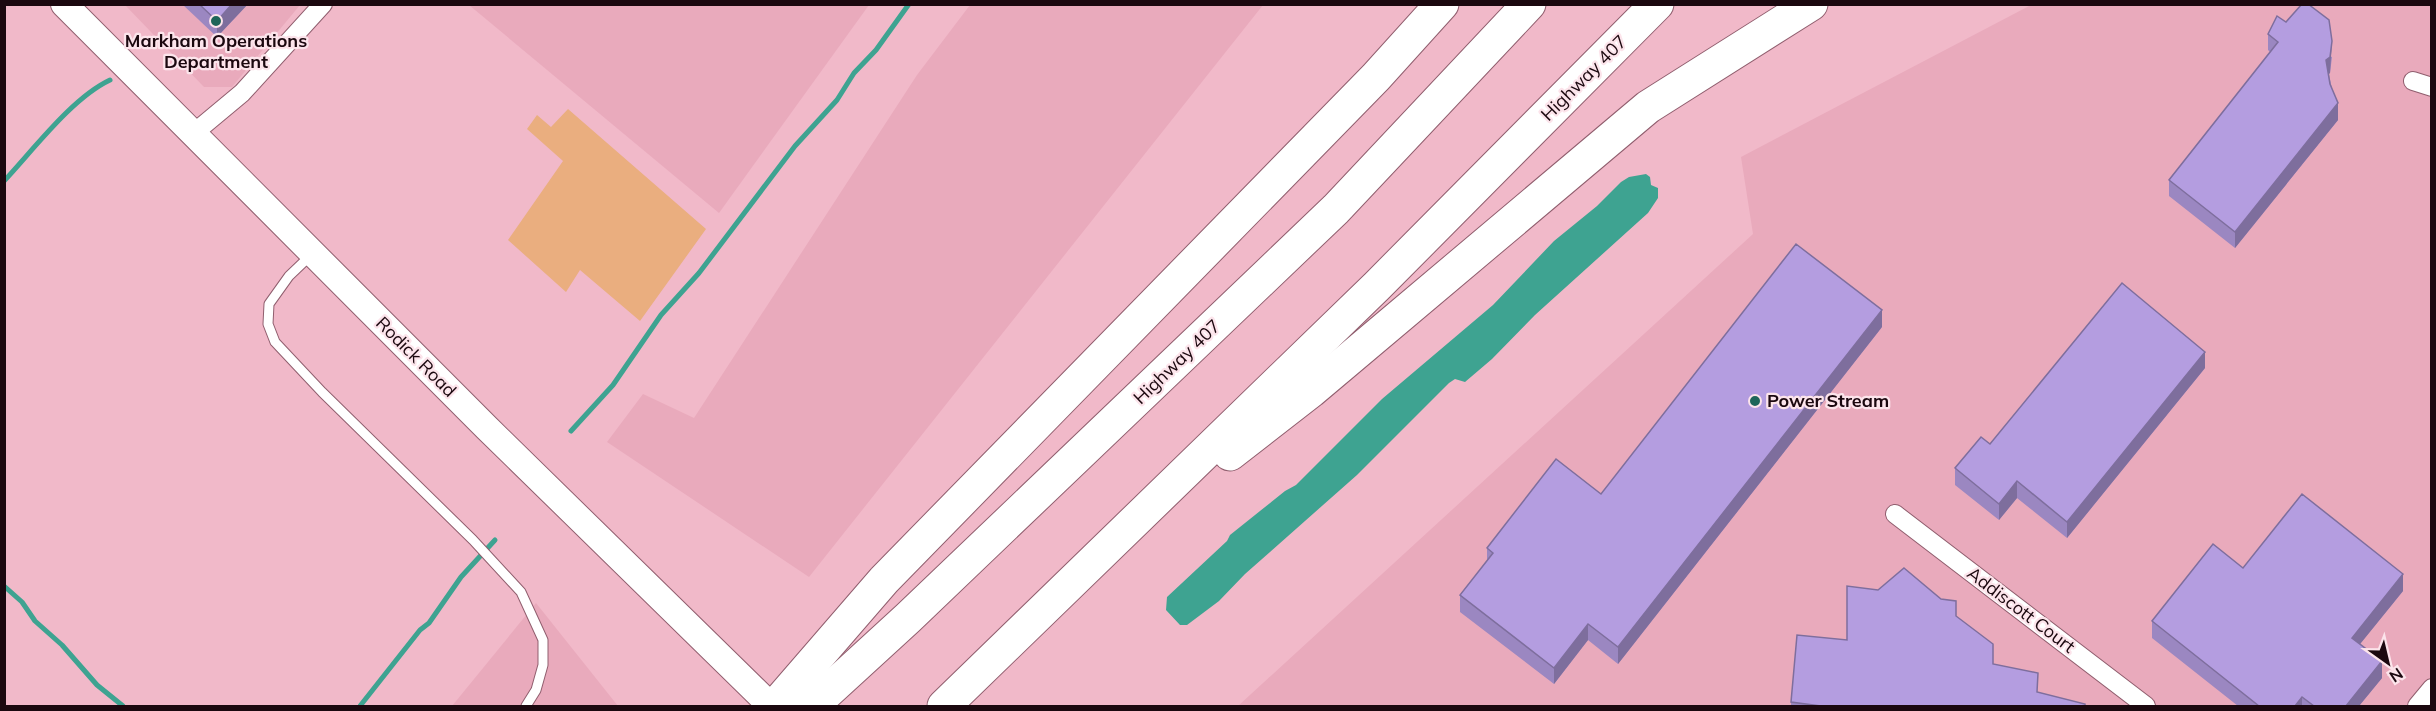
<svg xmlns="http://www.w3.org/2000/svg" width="2436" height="711" font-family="Mulish,sans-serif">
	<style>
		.built { fill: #e9aabc }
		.green { fill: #eaae7f }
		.water { fill: #3ea391 }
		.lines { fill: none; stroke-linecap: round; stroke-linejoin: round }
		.stream { stroke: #3ea391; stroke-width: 5 }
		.lane-casing { stroke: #905e6e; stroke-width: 11 }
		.street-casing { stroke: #905e6e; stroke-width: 20 }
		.secondary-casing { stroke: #905e6e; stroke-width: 28 }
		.highway-casing { stroke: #905e6e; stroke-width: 35 }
		.lane { stroke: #fff; stroke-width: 9 }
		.street { stroke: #fff; stroke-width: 18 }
		.secondary { stroke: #fff; stroke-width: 26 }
		.highway { stroke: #fff; stroke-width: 33 }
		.wall { fill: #9b87c1 }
		.shaded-wall { fill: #7e6e9d }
		.building { fill: #b49de0; stroke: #7e6e9d; stroke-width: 1.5 }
		.poi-dot { fill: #1e6559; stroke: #fce4eb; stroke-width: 2 }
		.labels { text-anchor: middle; stroke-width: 4.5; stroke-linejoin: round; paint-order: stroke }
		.poi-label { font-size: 18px; font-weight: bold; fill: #1b080f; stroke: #fce4eb }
		.street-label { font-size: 18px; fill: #1b080f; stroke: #fce4eb }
	</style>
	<rect width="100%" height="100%" fill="#f1b9c9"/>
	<!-- built -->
	<g class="built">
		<path d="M125,5H300L232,87H204Z"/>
		<path d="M469,5H869L719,213Z"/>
		<path d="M970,5H1263L809,577L607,442L643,394L694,418L917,75Z"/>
		<path d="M2031,5H2431V706H1238L1753,234L1741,157Z"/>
		<path d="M536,603L618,706H452Z"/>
	</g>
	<!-- green -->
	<path class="green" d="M568,109L706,229L640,321L580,270L566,292L508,240L563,161L527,129L537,115L551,127Z"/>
	<!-- water -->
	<path class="water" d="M1646,174L1650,177L1651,185L1658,188V198L1648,213L1535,315L1492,359L1465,382L1455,379L1449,383L1357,475L1245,574L1219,601L1187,625H1180L1166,610L1167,597L1227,541L1230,535L1285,491L1296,485L1382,399L1493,305L1554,241L1597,206L1621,182L1629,177Z"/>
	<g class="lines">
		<!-- stream -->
		<g class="stream">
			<path d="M4,181C34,149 72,98 110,80"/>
			<path d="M571,431L613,385L661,315L699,273L795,146L837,100L854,73L876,50L909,4"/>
			<path d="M4,586L22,602L35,621L62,645L97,685L123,706"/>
			<path d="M360,706L420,630L429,623L461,577L495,540"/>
		</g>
		<!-- lane casing -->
		<g class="lane-casing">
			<path id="lane" d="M311,255L289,276L269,304L268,324L275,342L322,392L473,540L521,592L543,640V665L536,690L526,706"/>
		</g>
		<!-- street casing -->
		<g class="street-casing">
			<g id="street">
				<path d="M2413,81L2432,87"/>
				<path d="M194,133L242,93L323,4"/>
				<path d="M1895,514L2146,706"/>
				<path d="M2417,706L2432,688"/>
			</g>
		</g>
		<!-- secondary casing -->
		<g class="secondary-casing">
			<path id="secondary" d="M64,4L487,428L771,706"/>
		</g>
		<!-- highway casing -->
		<g class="highway-casing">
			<g id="highway">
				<path d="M1230,454L1311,391L1648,107L1811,4"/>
				<path d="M775,706L884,580L1376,77L1442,4"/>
				<path d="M812,706L908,618L1336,209L1529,4"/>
				<path d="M944,706L1377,286L1657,4"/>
			</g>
		</g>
		<!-- lane -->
		<use href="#lane" class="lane"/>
		<!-- street -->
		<use href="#street" class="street"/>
		<!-- secondary -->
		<use href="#secondary" class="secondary"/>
		<!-- highway -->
		<use href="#highway" class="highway"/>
	</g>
	<!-- wall -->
	<g class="wall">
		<path d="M182,4H248L217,37Z"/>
		<path d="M2268,34L2332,57L2330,73L2329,74L2338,120L2235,248L2169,196V180L2270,52L2268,50Z"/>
		<path d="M1882,327L1618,664L1588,640L1554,684L1460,612V595L1487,562V548L1601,494Z"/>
		<path d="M2205,368L2067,538L2017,498L1999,520L1955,485V468L1990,444Z"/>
		<path d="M2403,591L2360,644L2382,678L2359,706H2238L2152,638V621Z"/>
		<path d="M1956,616L1993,664L2038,692L2085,706H1791V702L1847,640Z"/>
	</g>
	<!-- shaded-wall -->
	<g class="shaded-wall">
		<path d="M232,4H248L217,37V21Z"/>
		<path d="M2332,41L2330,73L2326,76V60Z"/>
		<path d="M2338,103V120L2235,248V232Z"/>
		<path d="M1882,310V327L1618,664V647Z"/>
		<path d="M2205,352V368L2067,538V522Z"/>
		<path d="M2017,481V498L1999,520V504Z"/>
		<path d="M2403,574V591L2352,654V638Z"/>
		<path d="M1588,624V640L1554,684V668Z"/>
		<path d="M2382,661V678L2359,706H2346Z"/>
		<path d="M2302,697V706H2295Z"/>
	</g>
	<!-- building -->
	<g class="building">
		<path d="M199,4H232L217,21Z"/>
		<path d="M2302,4H2308L2329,20L2332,41L2330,57L2326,60L2330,84L2338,103L2235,232L2169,180L2278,42L2268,34L2277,16L2286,22Z"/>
		<path d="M1796,244L1882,310L1618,647L1588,624L1554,668L1460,595L1493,553L1487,548L1556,459L1601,494Z"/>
		<path d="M2122,283L2205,352L2067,522L2017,481L1999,504L1955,468L1981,437L1990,444Z"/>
		<path d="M2302,494L2403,574L2352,638L2382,661L2346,706H2314L2302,697L2295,706H2259L2152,621L2213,544L2243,568Z"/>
		<path d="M1904,568L1941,599L1956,601V616L1993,644V664L2038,673L2037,692L2085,704V706H1821L1791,702L1797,635L1847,640V586L1878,590Z"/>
	</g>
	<!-- markers -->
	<g class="poi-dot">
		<circle cx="216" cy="21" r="6"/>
		<circle cx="1755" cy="401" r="6"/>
	</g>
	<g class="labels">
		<!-- poi labels -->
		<g class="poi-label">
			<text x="216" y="47">Markham Operations<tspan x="216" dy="21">Department</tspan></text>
			<text x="1767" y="407" text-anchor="start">Power Stream</text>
		</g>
		<!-- street labels -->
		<g class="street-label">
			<text transform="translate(1584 78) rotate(-45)" y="6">Highway 407</text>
			<text transform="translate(416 357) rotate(45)" y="6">Rodick Road</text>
			<text transform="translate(1177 362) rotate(-44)" y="6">Highway 407</text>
			<text transform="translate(2021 610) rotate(37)" y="6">Addiscott Court</text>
		</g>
	</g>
	<!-- border -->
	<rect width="2436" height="711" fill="none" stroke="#1b080f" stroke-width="12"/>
	<!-- north arrow -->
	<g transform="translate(2388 663) rotate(146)" stroke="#fce4eb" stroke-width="4.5" paint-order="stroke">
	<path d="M0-4.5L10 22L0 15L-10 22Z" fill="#1b080f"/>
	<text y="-9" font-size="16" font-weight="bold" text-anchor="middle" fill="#1b080f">N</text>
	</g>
</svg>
